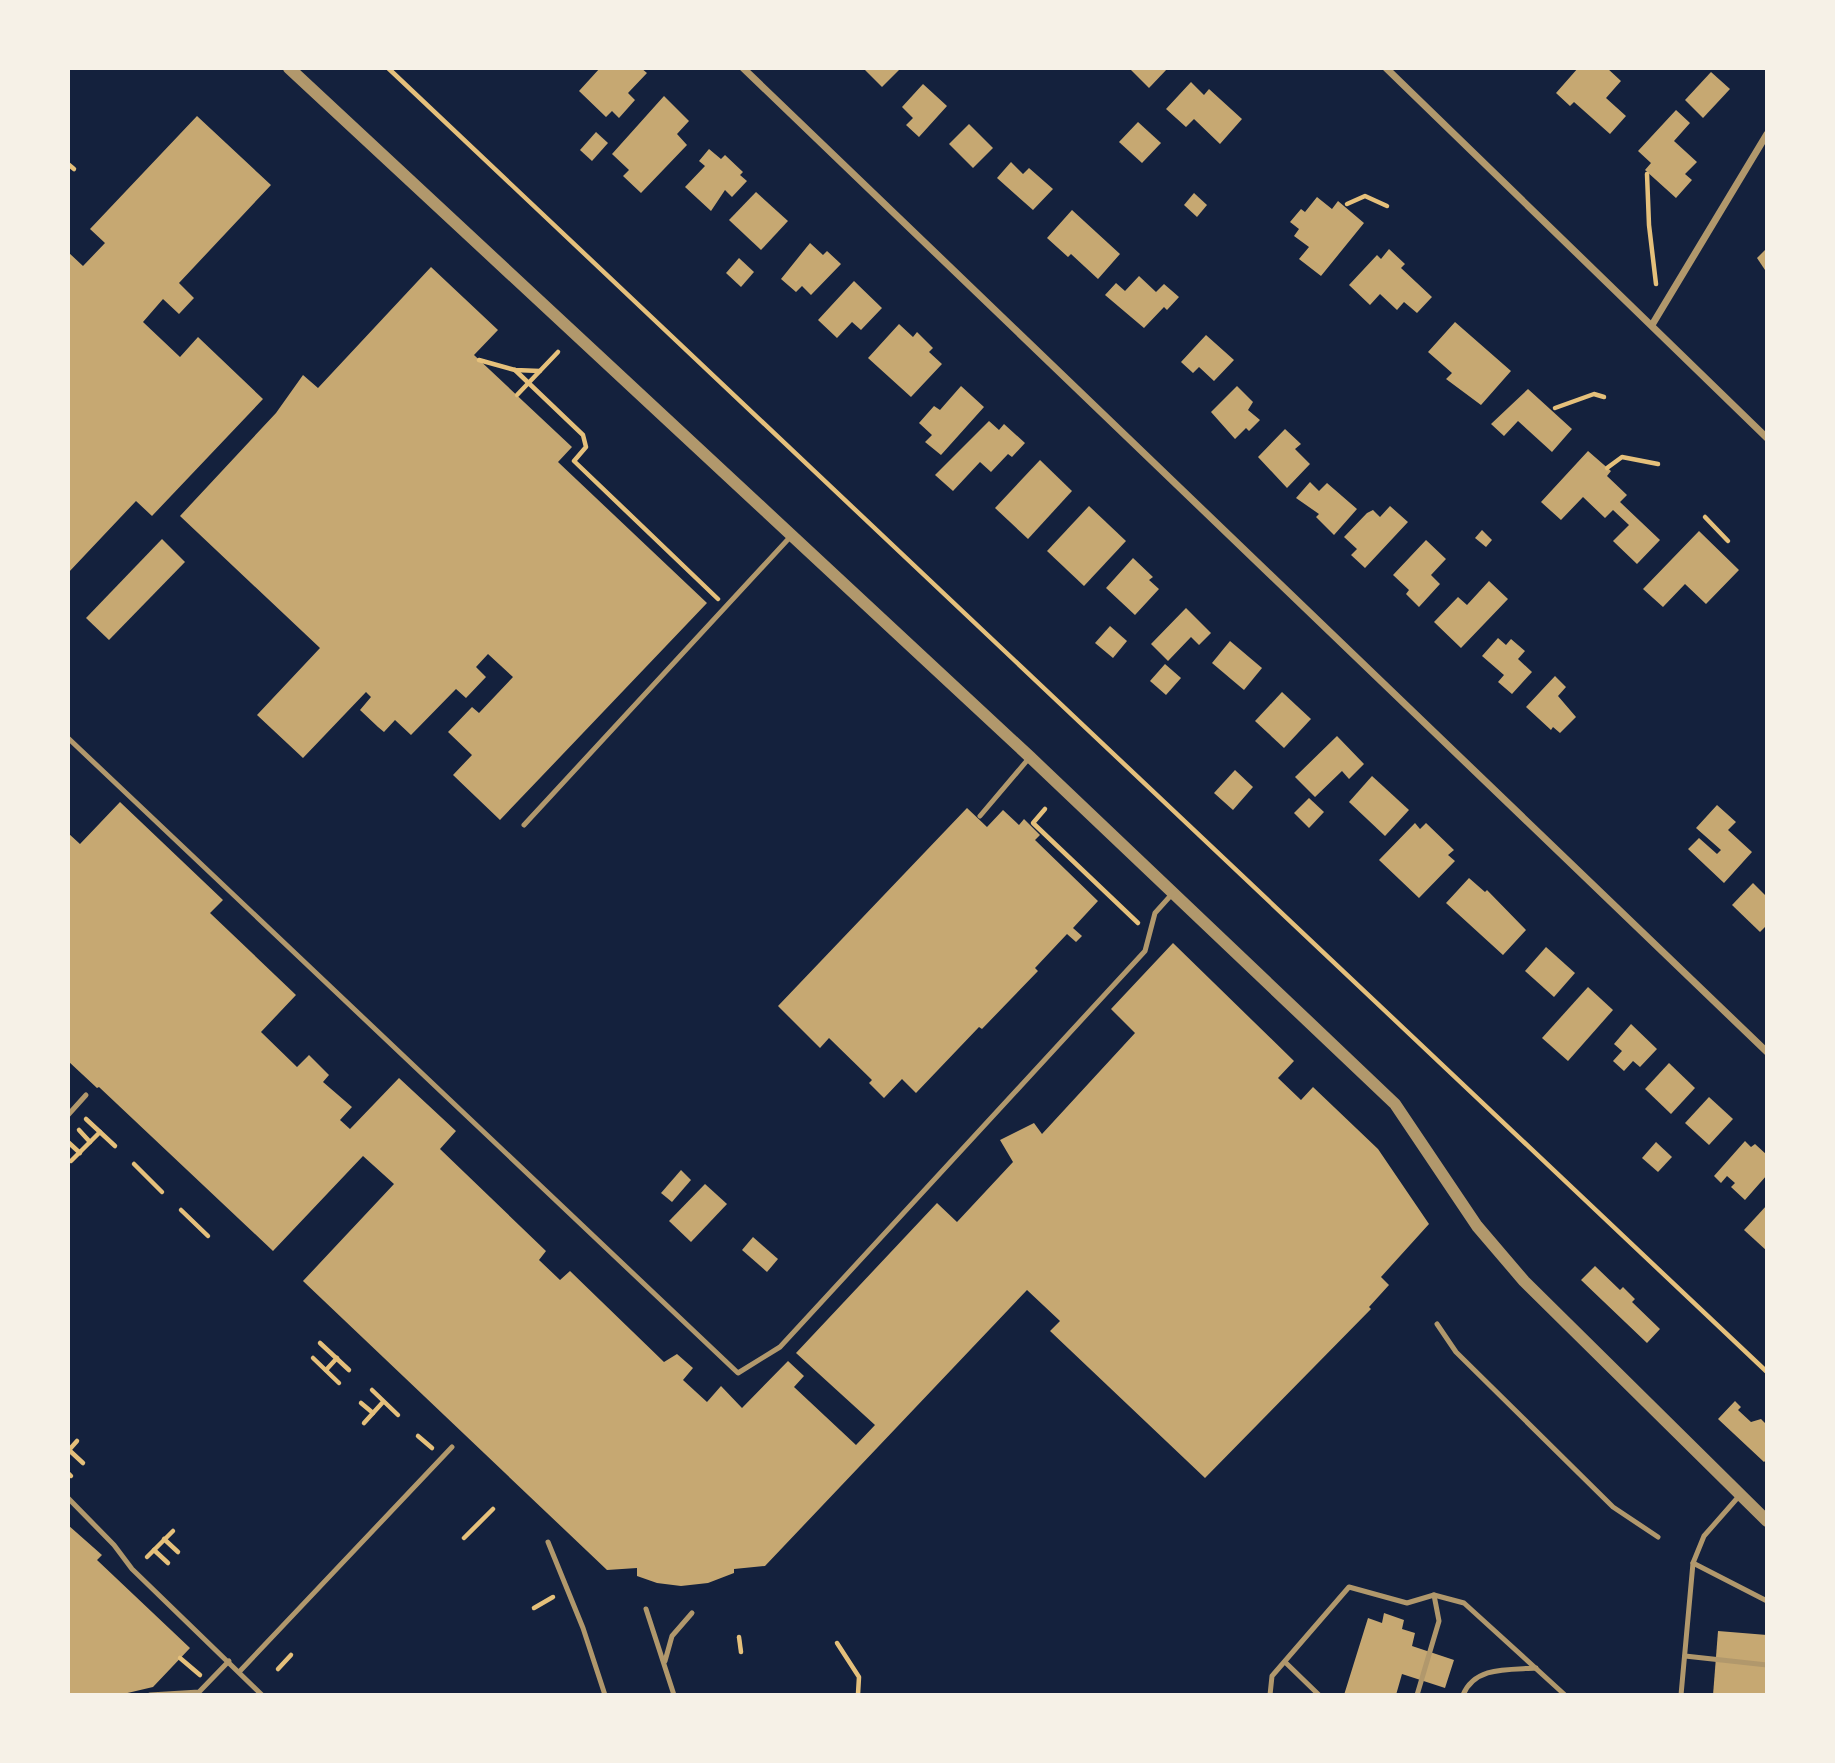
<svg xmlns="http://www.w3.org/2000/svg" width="1835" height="1763" font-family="Mulish,sans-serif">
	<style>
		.building { fill: #c6a872 }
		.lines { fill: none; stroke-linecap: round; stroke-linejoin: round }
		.path { stroke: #e5c07b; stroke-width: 4.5 }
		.service { stroke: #b1986c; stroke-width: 5 }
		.minor { stroke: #b1986c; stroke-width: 7 }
		.tertiary { stroke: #b1986c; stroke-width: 12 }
	</style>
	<rect width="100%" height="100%" fill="#14213d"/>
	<!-- building -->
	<g class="building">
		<path d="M600,68H641L647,73L628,93L635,100L619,118L612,111L606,117L579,91Z"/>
		<path d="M863,68H897L899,70L882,87Z"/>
		<path d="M1129,68H1168L1149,88Z"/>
		<path d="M1578,68H1607L1621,81L1606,98L1626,116L1610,134L1574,102L1570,106L1556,93Z"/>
		<path d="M1711,72L1730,89L1703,118L1685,100Z"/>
		<path d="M1191,82L1204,95L1209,89L1242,119L1220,144L1194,119L1186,127L1166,109Z"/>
		<path d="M923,84L947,106L919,137L906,125L913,118L902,107Z"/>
		<path d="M664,96L689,121L677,134L687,145L641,193L623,176L629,170L612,154Z"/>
		<path d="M1676,110L1690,123L1674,141L1697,162L1685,174L1692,180L1676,198L1645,170L1651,163L1638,151Z"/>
		<path d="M197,116L271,185L179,283L194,298L179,314L163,299L143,322L180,357L198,337L263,399L152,516L136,501L68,573V252L83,266L105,243L90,229Z"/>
		<path d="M1138,122L1161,143L1142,163L1119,142Z"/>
		<path d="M969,124L993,148L973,168L949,144Z"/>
		<path d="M596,132L608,143L592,161L580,150Z"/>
		<path d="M709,149L721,159L725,155L743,172L740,175L747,181L732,197L725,190L711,211L685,187L705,166L699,161Z"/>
		<path d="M1011,162L1023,174L1029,168L1053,189L1033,210L997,178Z"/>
		<path d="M756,192L788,221L761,250L729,220Z"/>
		<path d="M1194,193L1207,205L1197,217L1184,205Z"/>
		<path d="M1317,197L1332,209L1338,201L1364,223L1321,276L1299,259L1309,247L1294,236L1299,229L1290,222L1301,209L1305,212Z"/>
		<path d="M1072,210L1120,254L1098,279L1071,254L1068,257L1047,238Z"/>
		<path d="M810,243L823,255L827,251L841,264L811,295L802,286L796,292L781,279Z"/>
		<path d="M1767,248V273L1757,258Z"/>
		<path d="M1389,249L1405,264L1401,268L1432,297L1417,313L1404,302L1397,310L1380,294L1370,305L1349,285L1377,255L1381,259Z"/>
		<path d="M739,258L754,272L741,287L726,273Z"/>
		<path d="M431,267L498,330L474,355L572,447L558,462L707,603L500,820L453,775L472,755L448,732L472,707L479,713L513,677L488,654L476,667L486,677L466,698L456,689L411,735L395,720L384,732L378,727L360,710L371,697L366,692L303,758L257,715L320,648L180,516L276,413L303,375L318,388Z"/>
		<path d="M1139,276L1156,292L1164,284L1179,297L1167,310L1164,307L1144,328L1105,295L1116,283L1125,291Z"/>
		<path d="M854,281L882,308L861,330L852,322L837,338L818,320Z"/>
		<path d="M1455,322L1511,371L1481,405L1446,379L1452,373L1428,352Z"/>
		<path d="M899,324L913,337L917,332L933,348L929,352L942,364L911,397L868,358Z"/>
		<path d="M1206,335L1234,360L1214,381L1199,367L1193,373L1181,362Z"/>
		<path d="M961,386L984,407L941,455L925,442L932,435L919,423L934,406L940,410Z"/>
		<path d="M1237,386L1253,402L1248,410L1260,420L1249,431L1246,428L1235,439L1211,412Z"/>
		<path d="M1528,389L1572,429L1552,452L1518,421L1504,436L1491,424Z"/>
		<path d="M989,421L999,430L1004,424L1025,443L1012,457L1008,454L991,472L980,462L953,491L935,475Z"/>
		<path d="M1285,429L1301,444L1295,449L1310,464L1287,488L1258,457Z"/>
		<path d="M1588,451L1611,471L1607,476L1627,495L1620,502L1660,540L1637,564L1613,541L1629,525L1613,510L1605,518L1583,497L1561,520L1541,502Z"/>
		<path d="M1040,460L1072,491L1028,539L995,508Z"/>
		<path d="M1310,482L1319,491L1327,483L1357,509L1334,535L1316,517L1319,514L1296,498Z"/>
		<path d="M1089,506L1126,541L1084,586L1047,551Z"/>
		<path d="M1390,506L1408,522L1365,568L1351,555L1357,549L1344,537L1367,513L1373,510L1380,517Z"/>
		<path d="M1482,530L1492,540L1486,547L1475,538Z"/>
		<path d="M1699,531L1739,570L1706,604L1685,584L1663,607L1643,589Z"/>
		<path d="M162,539L185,562L109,640L86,618Z"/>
		<path d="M1426,540L1446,559L1431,575L1440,584L1419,607L1406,594L1409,590L1393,575Z"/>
		<path d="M1133,558L1153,577L1149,580L1159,589L1135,615L1106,588Z"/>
		<path d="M1489,581L1508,599L1461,648L1434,622L1458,597L1467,605Z"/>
		<path d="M1186,608L1211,633L1199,645L1191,637L1168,661L1151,644Z"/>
		<path d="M1110,626L1127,641L1113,658L1095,643Z"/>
		<path d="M1498,638L1506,645L1511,639L1525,651L1518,659L1532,672L1512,694L1498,682L1504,675L1482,656Z"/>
		<path d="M1230,641L1262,668L1244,690L1212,663Z"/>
		<path d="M1165,664L1181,678L1166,695L1150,681Z"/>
		<path d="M1555,676L1566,687L1558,696L1576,717L1560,733L1553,727L1551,730L1526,707Z"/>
		<path d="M1282,692L1311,719L1284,748L1255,721Z"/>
		<path d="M1337,736L1364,764L1349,779L1342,771L1315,797L1295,777Z"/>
		<path d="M1235,770L1253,787L1233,810L1214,793Z"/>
		<path d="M1372,776L1409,810L1385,836L1349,802Z"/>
		<path d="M1309,798L1324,812L1309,828L1294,813Z"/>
		<path d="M120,802L223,900L210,913L296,995L261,1032L297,1067L309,1055L329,1075L323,1082L352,1107L340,1120L350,1129L399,1078L456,1131L440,1149L546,1251L539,1260L560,1280L570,1271L664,1362L677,1354L693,1368L683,1380L707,1402L721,1386L742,1408L788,1361L804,1376L794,1387L856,1445L875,1425L796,1353L937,1203L957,1222L1013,1162L1000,1140L1034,1123L1042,1134L1135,1033L1111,1009L1173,943L1294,1061L1278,1078L1301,1100L1313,1087L1378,1149L1429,1224L1381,1277L1389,1285L1369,1307L1371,1309L1205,1478L1050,1331L1060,1321L1027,1290L765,1566L734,1569V1573L708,1583L681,1586L657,1583L637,1576V1568L607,1570L303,1281L394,1184L363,1156L273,1251L99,1087L97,1088L68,1061V833L80,844Z"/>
		<path d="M1717,805L1736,822L1728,830L1752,852L1724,883L1688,849L1699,838L1717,854L1721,850L1696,828Z"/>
		<path d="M967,808L987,827L1003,810L1019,825L1024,819L1040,835L1035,840L1098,901L1073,928L1082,936L1076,942L1067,934L1035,968L1038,971L982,1029L979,1027L916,1093L902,1079L884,1098L869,1083L872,1080L829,1038L820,1048L778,1006Z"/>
		<path d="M1415,823L1420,829L1426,823L1454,850L1448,855L1455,861L1419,898L1379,860Z"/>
		<path d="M1469,878L1485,892L1487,890L1526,930L1503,955L1446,903Z"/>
		<path d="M1753,883L1767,897V925L1760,932L1732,905Z"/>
		<path d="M1546,947L1575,973L1554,997L1525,971Z"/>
		<path d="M1588,987L1613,1010L1568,1061L1542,1038Z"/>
		<path d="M1631,1024L1657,1049L1640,1067L1633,1061L1624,1071L1613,1061L1622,1051L1614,1044Z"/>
		<path d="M1669,1063L1695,1088L1671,1114L1645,1089Z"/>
		<path d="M1709,1097L1733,1119L1709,1145L1685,1123Z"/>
		<path d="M1745,1141L1751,1147L1755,1144L1767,1155V1175L1745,1200L1731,1187L1735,1183L1727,1176L1721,1183L1714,1176Z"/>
		<path d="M1656,1142L1672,1157L1658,1172L1642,1158Z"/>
		<path d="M681,1170L691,1180L672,1202L661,1193Z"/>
		<path d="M705,1184L727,1204L691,1242L669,1221Z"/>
		<path d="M1767,1205V1251L1744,1230Z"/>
		<path d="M753,1237L778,1259L767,1272L742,1250Z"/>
		<path d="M1595,1266L1620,1290L1623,1287L1635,1299L1632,1302L1660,1329L1647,1343L1581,1280Z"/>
		<path d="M1735,1401L1741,1407L1738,1410L1751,1422L1761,1419L1767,1425V1459L1764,1462L1718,1419Z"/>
		<path d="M68,1525L102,1555L97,1560L190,1648L153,1687L119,1695H68Z"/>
		<path d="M1384,1613L1404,1620L1402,1629L1415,1633L1412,1646L1454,1660L1445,1688L1402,1674L1396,1695H1344L1368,1618L1382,1623Z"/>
		<path d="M1718,1631L1767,1635V1695H1713Z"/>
	</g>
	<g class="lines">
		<!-- path -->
		<g class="path">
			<path d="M388,68L1767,1372"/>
			<path d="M68,164L74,169"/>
			<path d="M1647,174L1649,225L1656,284"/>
			<path d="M1347,204L1365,196L1387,206"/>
			<path d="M479,360L515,370L540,371"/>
			<path d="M515,370L583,435L586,447L574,461L718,599"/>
			<path d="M517,395L558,352"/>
			<path d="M1555,408L1594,394L1604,397"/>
			<path d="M1607,468L1622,457L1658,464"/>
			<path d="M1705,517L1728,541"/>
			<path d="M1045,809L1033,823L1138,923"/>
			<path d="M86,1119L115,1146"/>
			<path d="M79,1130L90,1142"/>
			<path d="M68,1142L80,1153"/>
			<path d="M71,1161L100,1132"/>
			<path d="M134,1164L162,1192"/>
			<path d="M181,1210L208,1236"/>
			<path d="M320,1343L349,1370"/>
			<path d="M313,1358L339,1383"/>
			<path d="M326,1370L337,1358"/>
			<path d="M372,1390L398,1415"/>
			<path d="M361,1403L373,1413"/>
			<path d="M364,1423L383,1402"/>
			<path d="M418,1436L432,1448"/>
			<path d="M69,1450L83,1463"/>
			<path d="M69,1450L77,1441"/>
			<path d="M68,1473L71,1476"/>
			<path d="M464,1538L493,1509"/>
			<path d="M164,1539L178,1552"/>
			<path d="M154,1550L168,1563"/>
			<path d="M147,1557L173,1531"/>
			<path d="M534,1608L553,1597"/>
			<path d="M739,1637L741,1652"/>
			<path d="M837,1643L859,1677L858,1694"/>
			<path d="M180,1658L200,1675"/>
			<path d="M278,1669L291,1655"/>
		</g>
		<!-- service -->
		<g class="service">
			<path d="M68,738L738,1373L780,1347L1145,951L1155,913L1173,893"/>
			<path d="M980,816L1030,757"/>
			<path d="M524,825L792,535"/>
			<path d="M68,1115L86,1095"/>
			<path d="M1437,1324L1456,1352L1613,1507L1658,1537"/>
			<path d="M68,1498L114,1545L132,1569L262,1695"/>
			<path d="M548,1542L583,1628L605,1695"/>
			<path d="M1693,1563L1767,1601"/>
			<path d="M646,1609L674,1695"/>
			<path d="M1685,1656L1767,1665"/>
			<path d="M665,1661L672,1636L692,1613"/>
			<path d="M1285,1662L1319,1695"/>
			<path d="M240,1671L452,1447"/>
			<path d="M150,1695L199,1692L229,1661"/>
			<path d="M1270,1695L1272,1676L1349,1587L1407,1603L1434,1595L1464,1603L1565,1695"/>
			<path d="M1417,1695L1439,1621L1434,1595"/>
			<path d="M1463,1695C1475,1666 1509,1670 1536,1668"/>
			<path d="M1681,1695L1693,1563L1704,1536L1740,1495"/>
		</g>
		<!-- minor -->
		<g class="minor">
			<path d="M743,68L1767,1052"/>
			<path d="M1386,68L1767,438"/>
			<path d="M1652,325L1767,134"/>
		</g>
		<!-- tertiary -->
		<path class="tertiary" d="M289,68L1030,757L1395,1104L1477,1226L1524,1281L1767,1521"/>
	</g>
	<!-- border -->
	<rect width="1835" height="1763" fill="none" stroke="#f6f1e7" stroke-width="140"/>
</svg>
